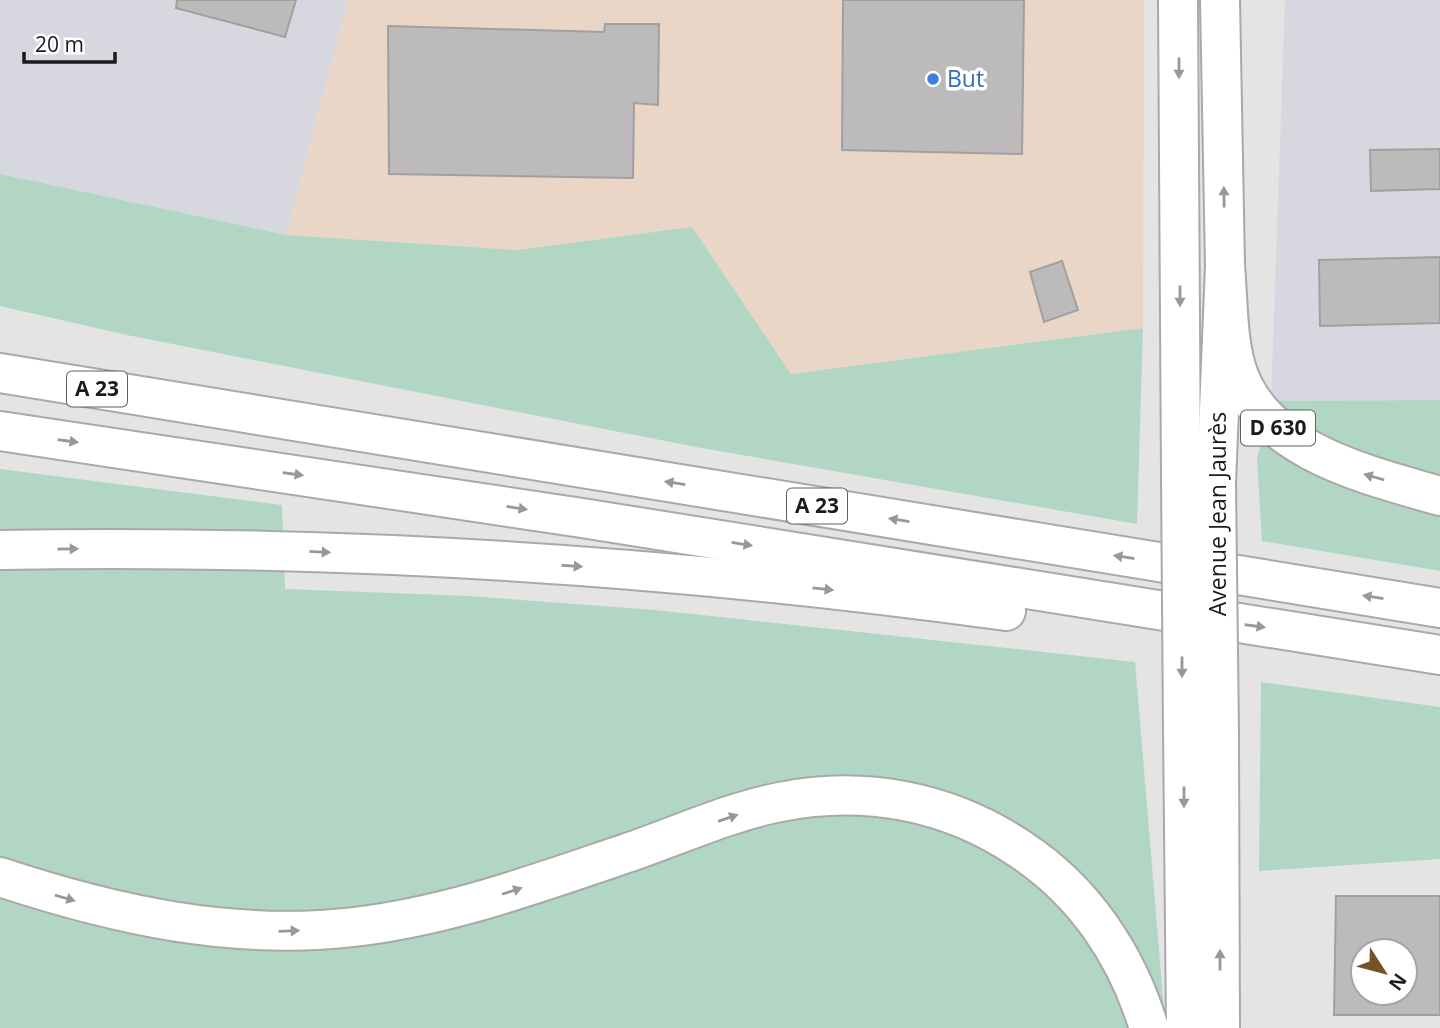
<svg xmlns="http://www.w3.org/2000/svg" width="1440" height="1028" font-family="'Open Sans',sans-serif">
	<style>
		.commercial { fill: #ead6c7 }
		.built { fill: #d7d7df }
		.green { fill: #b1d6c3 }
		.building { fill: #bcbaba; stroke: #a19f9f; stroke-width: 2; fill-rule: evenodd }
		.lines { fill: none; stroke-linecap: round; stroke-linejoin: round }
		.major-casing { stroke: #a9a9ab; stroke-width: 42 }
		.highway-casing { stroke: #a9a9ab; stroke-width: 42 }
		.major { stroke: #fff; stroke-width: 38 }
		.highway { stroke: #fff; stroke-width: 38 }
		.major-bridge-casing { stroke: #a9a9ab; stroke-width: 42; stroke-linecap: butt }
		.major-bridge { stroke: #fff; stroke-width: 38 }
		.oneway { fill: #989898 }
		.shop-dot { fill: #3f7fe0; stroke: #fff; stroke-width: 2.5 }
		.labels { text-anchor: middle; stroke-width: 7; stroke-linejoin: round; paint-order: stroke }
		.shield { fill: #fff; stroke: #5f5f5f; stroke-width: 2 }
		.shield-label { font-size: 21px; font-weight: bold; fill: #1b1b1b }
		.shop-label { font-size: 23px; fill: #366cbe; stroke: #fff; text-anchor: start }
		.street-label { font-size: 23px; fill: #1b1b1b; stroke: #fff }
	</style>
	<rect width="100%" height="100%" fill="#e4e4e5"/>
	<!-- commercial -->
	<path class="commercial" d="M348,0H1144L1143,328L791,374L692,227L517,250L286,235Z"/>
	<!-- built -->
	<g class="built">
		<path d="M0,0H348L286,235L0,174Z"/>
		<path d="M1285,0H1440V400L1271,401Z"/>
	</g>
	<!-- green -->
	<g class="green">
		<path d="M0,174L286,235L517,250L692,227L791,374L1143,328L1137,524L696,447L127,335L0,306Z"/>
		<path d="M1440,400V571L1262,541L1257,459L1271,401Z"/>
		<path d="M0,469L282,505L285,589L470,596L655,610L1135,662L1164,1010L1150,1028H0Z"/>
		<path d="M1261,682L1440,707V859L1259,871Z"/>
	</g>
	<!-- building -->
	<g class="building">
		<path d="M177,0H296L285,37L176,8Z"/>
		<path d="M843,0H1024L1022,154L842,150Z"/>
		<path d="M605,24H659L658,105L634,103L633,178L389,174L388,26L604,32Z"/>
		<path d="M1440,149V189L1371,191L1370,150Z"/>
		<path d="M1440,257V323L1320,326L1319,260Z"/>
		<path d="M1062,261L1078,310L1044,322L1030,272Z"/>
		<path d="M1336,896H1440V1015H1334ZM1363,951H1405V993H1363Z"/>
	</g>
	<g class="lines">
		<!-- major casing -->
		<g class="major-casing">
			<g id="major">
				<path d="M1178,0L1181,476"/>
				<path d="M1216,483L1225,266L1220,0"/>
				<path d="M1183,729L1186,1028"/>
				<path d="M1219,734L1220,1028"/>
			</g>
		</g>
		<!-- highway casing -->
		<g class="highway-casing">
			<g id="highway">
				<path d="M1225,266C1228,299 1227,335 1236,367C1260,451 1368,475 1440,496"/>
				<path d="M0,373L1440,608"/>
				<path d="M0,431L582,518L1440,655"/>
				<path d="M0,550C336,544 673,565 1006,611"/>
				<path d="M0,877C115,915 233,941 354,927C449,916 538,883 627,853C677,836 729,812 780,802C864,785 949,801 1020,849C1084,891 1127,955 1149,1028"/>
			</g>
		</g>
		<!-- major -->
		<use href="#major" class="major"/>
		<!-- highway -->
		<use href="#highway" class="highway"/>
		<!-- major-bridge casing -->
		<g class="major-bridge-casing">
			<g id="major-bridge">
				<path d="M1181,476L1183,729"/>
				<path d="M1216,483L1219,734"/>
			</g>
		</g>
		<!-- major-bridge -->
		<use href="#major-bridge" class="major-bridge"/>
	</g>
	<!-- one-way arrows -->
	<defs><path id="oneway-solid" d="M-6-.8H1V-3.2L6.5 0L1 3.2V.8H-6Z" transform="scale(1.75)"/></defs>
	<g class="oneway">
		<use href="#oneway-solid" transform="translate(1179 68) rotate(90)"/>
		<use href="#oneway-solid" transform="translate(1224 197) rotate(-91)"/>
		<use href="#oneway-solid" transform="translate(1180 296) rotate(90)"/>
		<use href="#oneway-solid" transform="translate(68 441) rotate(8)"/>
		<use href="#oneway-solid" transform="translate(293 474) rotate(8)"/>
		<use href="#oneway-solid" transform="translate(1374 477) rotate(-164)"/>
		<use href="#oneway-solid" transform="translate(675 483) rotate(-171)"/>
		<use href="#oneway-solid" transform="translate(517 508) rotate(9)"/>
		<use href="#oneway-solid" transform="translate(899 520) rotate(-171)"/>
		<use href="#oneway-solid" transform="translate(742 544) rotate(9)"/>
		<use href="#oneway-solid" transform="translate(68 549) rotate(-1)"/>
		<use href="#oneway-solid" transform="translate(320 552) rotate(3)"/>
		<use href="#oneway-solid" transform="translate(1124 557) rotate(-171)"/>
		<use href="#oneway-solid" transform="translate(572 566) rotate(4)"/>
		<use href="#oneway-solid" transform="translate(823 589) rotate(6)"/>
		<use href="#oneway-solid" transform="translate(1373 597) rotate(-171)"/>
		<use href="#oneway-solid" transform="translate(1255 626) rotate(8)"/>
		<use href="#oneway-solid" transform="translate(1182 667) rotate(90)"/>
		<use href="#oneway-solid" transform="translate(1184 797) rotate(90)"/>
		<use href="#oneway-solid" transform="translate(728 818) rotate(-19)"/>
		<use href="#oneway-solid" transform="translate(512 891) rotate(-18)"/>
		<use href="#oneway-solid" transform="translate(65 898) rotate(16)"/>
		<use href="#oneway-solid" transform="translate(289 931) rotate(-2)"/>
		<use href="#oneway-solid" transform="translate(1220 960) rotate(-90)"/>
	</g>
	<!-- markers -->
	<circle class="shop-dot" cx="933" cy="79" r="7"/>
	<g class="labels">
		<!-- shield labels -->
		<g class="shield">
			<rect x="67" y="371.5" width="60" height="35" rx="5"/>
			<rect x="1241" y="410.5" width="74" height="35" rx="5"/>
			<rect x="787" y="488.5" width="60" height="35" rx="5"/>
		</g>
		<g class="shield-label">
			<text x="97" y="396">A 23</text>
			<text x="1278" y="435">D 630</text>
			<text x="817" y="513">A 23</text>
		</g>
		<!-- shop labels -->
		<g class="shop-label">
			<text x="947" y="87">But</text>
		</g>
		<!-- street labels -->
		<g class="street-label">
			<text transform="translate(1218 514) rotate(-90)" y="8">Avenue Jean Jaurès</text>
		</g>
	</g>
	<!-- north arrow -->
	<g transform="translate(1384 972) rotate(126)"><circle r="33" fill="#ffffff" stroke="#a4a4a4" stroke-width="2"/>
	<path d="M0-5L12 26L0 18L-12 26Z" fill="#735429"/>
	<text y="-10" font-size="19" font-weight="bold" text-anchor="middle" fill="#1b1b1b">N</text>
	</g>
	<!-- scale -->
	<path d="M24 52v10h91v-10" fill="none" stroke="#1b1b1b" stroke-width="3.5"/>
	<text x="35" y="52" font-size="21" fill="#1b1b1b" stroke="#ffffff" stroke-width="5" paint-order="stroke">20 m</text>
</svg>
